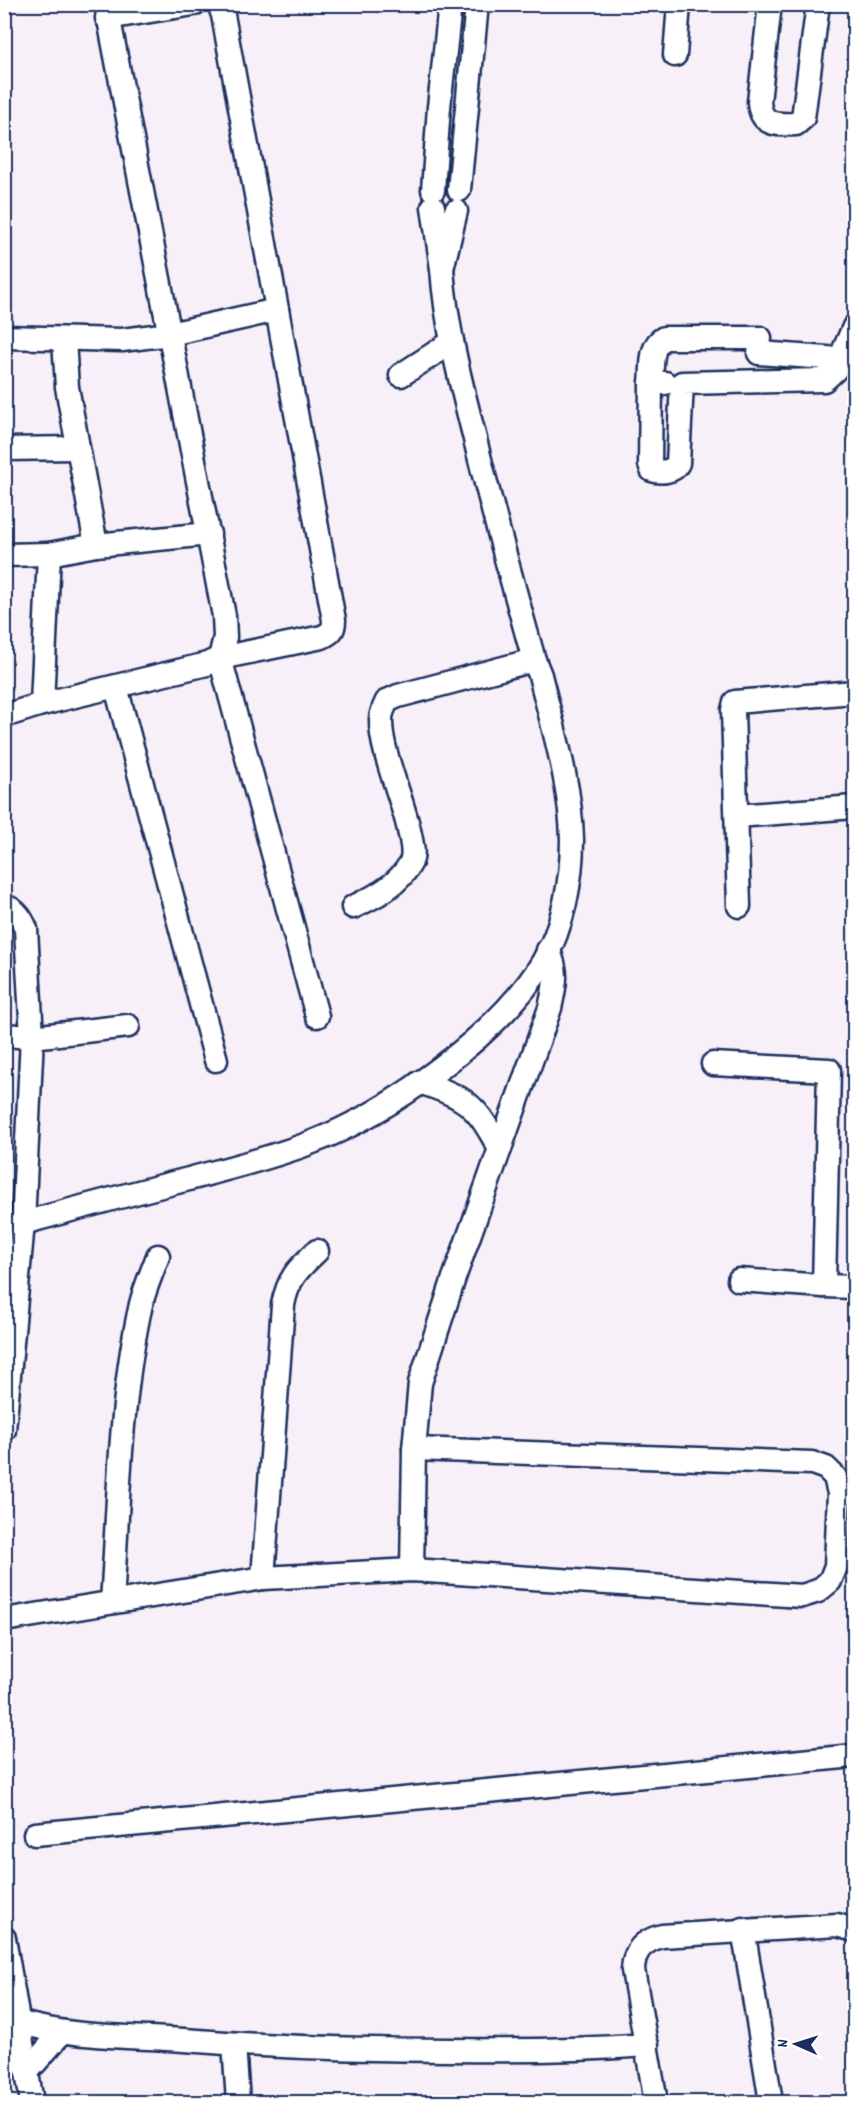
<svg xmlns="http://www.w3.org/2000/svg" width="859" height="2107" font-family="Dekko,sans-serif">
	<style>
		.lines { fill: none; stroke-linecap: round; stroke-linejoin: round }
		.minor-casing { stroke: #1b2f5e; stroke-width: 27 }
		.minor { stroke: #fff; stroke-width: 22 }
	</style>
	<rect width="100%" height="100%" fill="#f8f0f9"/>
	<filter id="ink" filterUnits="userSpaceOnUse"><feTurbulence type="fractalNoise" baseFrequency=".0167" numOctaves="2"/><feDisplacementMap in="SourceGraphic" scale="12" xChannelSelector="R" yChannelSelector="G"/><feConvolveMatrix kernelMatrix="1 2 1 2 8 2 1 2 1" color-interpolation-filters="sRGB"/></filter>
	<g filter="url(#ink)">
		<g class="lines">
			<!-- minor casing -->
			<g class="minor-casing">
				<g id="minor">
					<path d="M106,4L224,616L225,637L220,658L317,1016"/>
					<path d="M770,4L759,102C761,125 775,125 796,124L803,118L818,4"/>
					<path d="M107,18L194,4"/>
					<path d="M675,55L679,4"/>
					<path d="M433,190L439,107L450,5"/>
					<path d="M459,190L477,4"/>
					<path d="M433,207L442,269L456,211"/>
					<path d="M4,337L122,340L170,334L277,310"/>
					<path d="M759,353L840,359"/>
					<path d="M401,375L452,342"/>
					<path d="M651,383L650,464L652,470C660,473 674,472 678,463L682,383L824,380L835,370L854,327"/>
					<path d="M665,383H651C653,368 649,346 664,338H760"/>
					<path d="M4,449L77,448"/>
					<path d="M96,545L209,534"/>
					<path d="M4,555L49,554"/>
					<path d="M116,687L216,1060"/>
					<path d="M42,704L49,554L96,545L67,387L64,340"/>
					<path d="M4,716L42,704L207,664L220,658L322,637C331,633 334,630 334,620L223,15L219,4"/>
					<path d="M737,816L854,807"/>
					<path d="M4,906C16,909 22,919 26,929L32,1037L23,1223L4,1430"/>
					<path d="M739,906L733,710L735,702L854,692"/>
					<path d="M353,907C375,897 400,884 411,862C415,853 411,840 409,830C402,797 380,750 381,719C381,713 384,707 387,701L398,696L534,660"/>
					<path d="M4,1035L32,1037L128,1026"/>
					<path d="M713,1064L829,1070L824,1286L739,1280"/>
					<path d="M420,1082C433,1087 447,1091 459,1098C479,1109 489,1130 500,1149"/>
					<path d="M23,1223C78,1208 133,1193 189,1179C229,1168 271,1158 310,1143C389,1113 499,1035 543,962C563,927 572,880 572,840C571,785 553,728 540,675L534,660C513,585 492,510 474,435C460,380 446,325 442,269"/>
					<path d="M824,1286L854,1287"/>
					<path d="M412,1570L414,1449L420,1383L454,1278L550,1008C555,986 559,971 548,950"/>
					<path d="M263,1578L283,1305C288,1278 298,1269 317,1251"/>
					<path d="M112,1602C119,1503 119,1401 141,1304C145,1288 152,1272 158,1256"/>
					<path d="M4,1620L263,1578L412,1570L802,1596L818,1591L830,1581L836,1566L839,1493L835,1477L826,1468L812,1463L414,1449"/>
					<path d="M35,1834L854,1756"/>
					<path d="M743,1929L771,2102"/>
					<path d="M4,1938L32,2102"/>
					<path d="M18,2022C72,2038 129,2036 184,2040C273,2047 363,2050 452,2050C517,2051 582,2050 647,2045"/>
					<path d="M234,2044L238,2102"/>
					<path d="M27,2072L62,2032"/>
					<path d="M656,2102L633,1970C634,1950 643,1941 662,1936L837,1925L854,1930"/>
				</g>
			</g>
			<!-- minor -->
			<use href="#minor" class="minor"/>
		</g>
	</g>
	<!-- margin -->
	<rect width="859" height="2107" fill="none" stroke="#fff" stroke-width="24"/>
	<rect x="12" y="12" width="835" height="2083" fill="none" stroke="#1b2f5e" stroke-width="2" filter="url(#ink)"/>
	<!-- north arrow -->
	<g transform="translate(796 2044) rotate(273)" stroke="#ffffff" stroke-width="4.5" paint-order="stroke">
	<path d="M0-4.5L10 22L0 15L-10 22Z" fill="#1b2f5e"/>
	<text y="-9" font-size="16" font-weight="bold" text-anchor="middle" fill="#1b2f5e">N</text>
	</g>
</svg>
